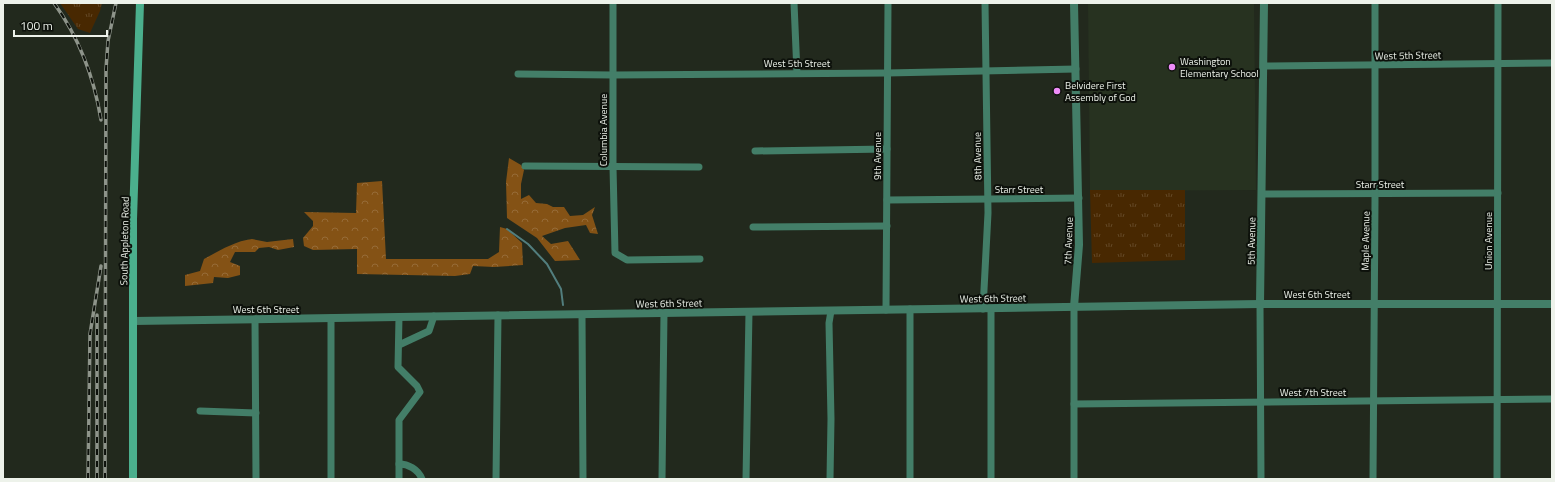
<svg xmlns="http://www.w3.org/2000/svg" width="1555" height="482" font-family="'Titillium Web',sans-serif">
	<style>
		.built { fill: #273220 }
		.grass { fill: url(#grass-tufts) }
		.forest { fill: url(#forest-crowns) }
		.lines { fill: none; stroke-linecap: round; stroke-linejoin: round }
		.stream { stroke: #527e7e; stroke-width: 2 }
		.minor { stroke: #437e68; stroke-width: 7 }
		.tertiary { stroke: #437e68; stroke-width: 8 }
		.secondary { stroke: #4baf8d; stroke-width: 8 }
		.rail-casing { stroke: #8e948a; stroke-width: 3.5 }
		.rail { stroke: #0d110b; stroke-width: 2; stroke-dasharray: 6; stroke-linecap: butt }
		.poi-dot { fill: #ee8cf8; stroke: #0d110b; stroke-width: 1.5 }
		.labels { text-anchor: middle; stroke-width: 4; stroke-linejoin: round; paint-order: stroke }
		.street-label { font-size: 10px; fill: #edf2ea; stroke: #0d110b }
		.poi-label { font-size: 10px; fill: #edf2ea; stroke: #0d110b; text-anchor: start }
	</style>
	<defs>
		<pattern id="grass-tufts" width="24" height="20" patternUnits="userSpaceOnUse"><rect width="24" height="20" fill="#482801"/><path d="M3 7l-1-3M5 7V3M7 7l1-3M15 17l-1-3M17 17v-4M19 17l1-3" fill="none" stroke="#634826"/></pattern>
		<pattern id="forest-crowns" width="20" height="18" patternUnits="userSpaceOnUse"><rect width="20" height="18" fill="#845215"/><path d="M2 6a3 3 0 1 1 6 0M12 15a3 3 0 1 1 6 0" fill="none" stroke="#966b37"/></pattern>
	</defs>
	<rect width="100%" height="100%" fill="#22291d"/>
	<!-- built -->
	<path class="built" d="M1088,3H1254L1256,190L1090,191Z"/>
	<!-- grass -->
	<g class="grass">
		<path d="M60,3H102L100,11L90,33L78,29Z"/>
		<path d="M1090,190H1185V260L1092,263Z"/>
	</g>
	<!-- forest -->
	<g class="forest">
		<path d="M509,158L521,165L524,170L521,184V199L529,195L536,203L547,204L553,207H564L570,216L583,215L595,207L592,215L598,234L590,233L586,225L565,228L542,236L551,244L568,241L580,260L555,261L537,238L507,218L506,182Z"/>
		<path d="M382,181L386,259H488L499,252L500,227L507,229L522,243L523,265L494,267L473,266L470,274L455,276L357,274V249L313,250L304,246L303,238L313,226V221L304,212L356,213L357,183Z"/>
		<path d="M252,239L267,242L293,239L294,247L278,250L269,247L259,248L255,252H235L230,262L240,266V275L228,278L214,277L213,283L185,286V275L200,271L204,259C219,251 235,241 252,239Z"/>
	</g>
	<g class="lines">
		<!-- stream -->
		<path class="stream" d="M507,229L528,244L547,264L561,289L563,305"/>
		<!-- minor -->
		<g class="minor">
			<path d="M613,3V167L615,253L627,260L700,259"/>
			<path d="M794,3L797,73"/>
			<path d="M1264,66L1552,63"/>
			<path d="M518,74L613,75L887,73L1076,69"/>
			<path d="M755,151L887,149"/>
			<path d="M525,166L699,167"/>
			<path d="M1262,194L1498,193"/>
			<path d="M887,200L1079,198"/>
			<path d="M753,227L887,226"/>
			<path d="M1260,304L1261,479"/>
			<path d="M1074,307V479"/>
			<path d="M983,309L988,213L985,3"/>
			<path d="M886,310L888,3"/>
			<path d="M582,315L583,479"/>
			<path d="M255,319L256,479"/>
			<path d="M399,345L429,331L434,316"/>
			<path d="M1074,404L1552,399"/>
			<path d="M200,411L256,413"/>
			<path d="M399,464C408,464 418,469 422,479"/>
			<path d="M331,479V318"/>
			<path d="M399,479V420L420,392L417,386L398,367L399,317"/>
			<path d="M496,479L498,315"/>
			<path d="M662,479L664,313"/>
			<path d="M746,479L749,312"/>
			<path d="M830,479L831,419L829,323L831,311"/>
			<path d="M910,479V309"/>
			<path d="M991,479V309"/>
			<path d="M1373,479L1375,201V3"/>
			<path d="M1497,479L1498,3"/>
		</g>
		<!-- tertiary -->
		<g class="tertiary">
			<path d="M1260,304L1264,3"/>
			<path d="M1074,307L1079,245L1074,3"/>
			<path d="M133,321L1260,304H1552"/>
		</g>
		<!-- secondary -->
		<path class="secondary" d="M133,479V219L140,3"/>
		<!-- rail casing -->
		<g class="rail-casing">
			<g id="rail">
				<path d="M54,3C80,39 94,77 101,120"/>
				<path d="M88,479L90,334L101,266"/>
				<path d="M97,479V315"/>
				<path d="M105,479L106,69L108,41L116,3"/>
			</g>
		</g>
		<!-- rail -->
		<use href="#rail" class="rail"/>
	</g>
	<!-- markers -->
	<g class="poi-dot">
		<circle cx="1172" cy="67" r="4"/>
		<circle cx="1057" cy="91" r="4"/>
	</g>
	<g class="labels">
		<!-- street labels -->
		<g class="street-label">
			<text transform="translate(1408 55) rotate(-1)" y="4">West 5th Street</text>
			<text x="797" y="67">West 5th Street</text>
			<text transform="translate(603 130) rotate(-90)" y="4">Columbia Avenue</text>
			<text transform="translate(877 156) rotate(-90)" y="4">9th Avenue</text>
			<text transform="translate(977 156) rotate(-91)" y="4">8th Avenue</text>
			<text x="1380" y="188">Starr Street</text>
			<text x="1019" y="193">Starr Street</text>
			<text transform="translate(124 241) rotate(-89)" y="4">South Appleton Road</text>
			<text transform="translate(1068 241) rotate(-88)" y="4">7th Avenue</text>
			<text transform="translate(1251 241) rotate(-89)" y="4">5th Avenue</text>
			<text transform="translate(1365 241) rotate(-89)" y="4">Maple Avenue</text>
			<text transform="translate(1488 241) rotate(-90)" y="4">Union Avenue</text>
			<text x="1317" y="298">West 6th Street</text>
			<text transform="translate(993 298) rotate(-1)" y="4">West 6th Street</text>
			<text transform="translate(669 303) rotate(-1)" y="4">West 6th Street</text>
			<text x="266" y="313">West 6th Street</text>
			<text x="1313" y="396">West 7th Street</text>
		</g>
		<!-- poi labels -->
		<g class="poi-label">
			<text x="1180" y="65">Washington<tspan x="1180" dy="12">Elementary School</tspan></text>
			<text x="1065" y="89">Belvidere First<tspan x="1065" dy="12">Assembly of God</tspan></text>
		</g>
	</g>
	<!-- border -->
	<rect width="1555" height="482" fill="none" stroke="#edf2ea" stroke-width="8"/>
	<!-- scale -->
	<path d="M14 30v6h93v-6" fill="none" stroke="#edf2ea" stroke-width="2"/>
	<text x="20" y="30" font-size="12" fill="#edf2ea" stroke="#0d110b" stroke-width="3" paint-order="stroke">100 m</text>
</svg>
